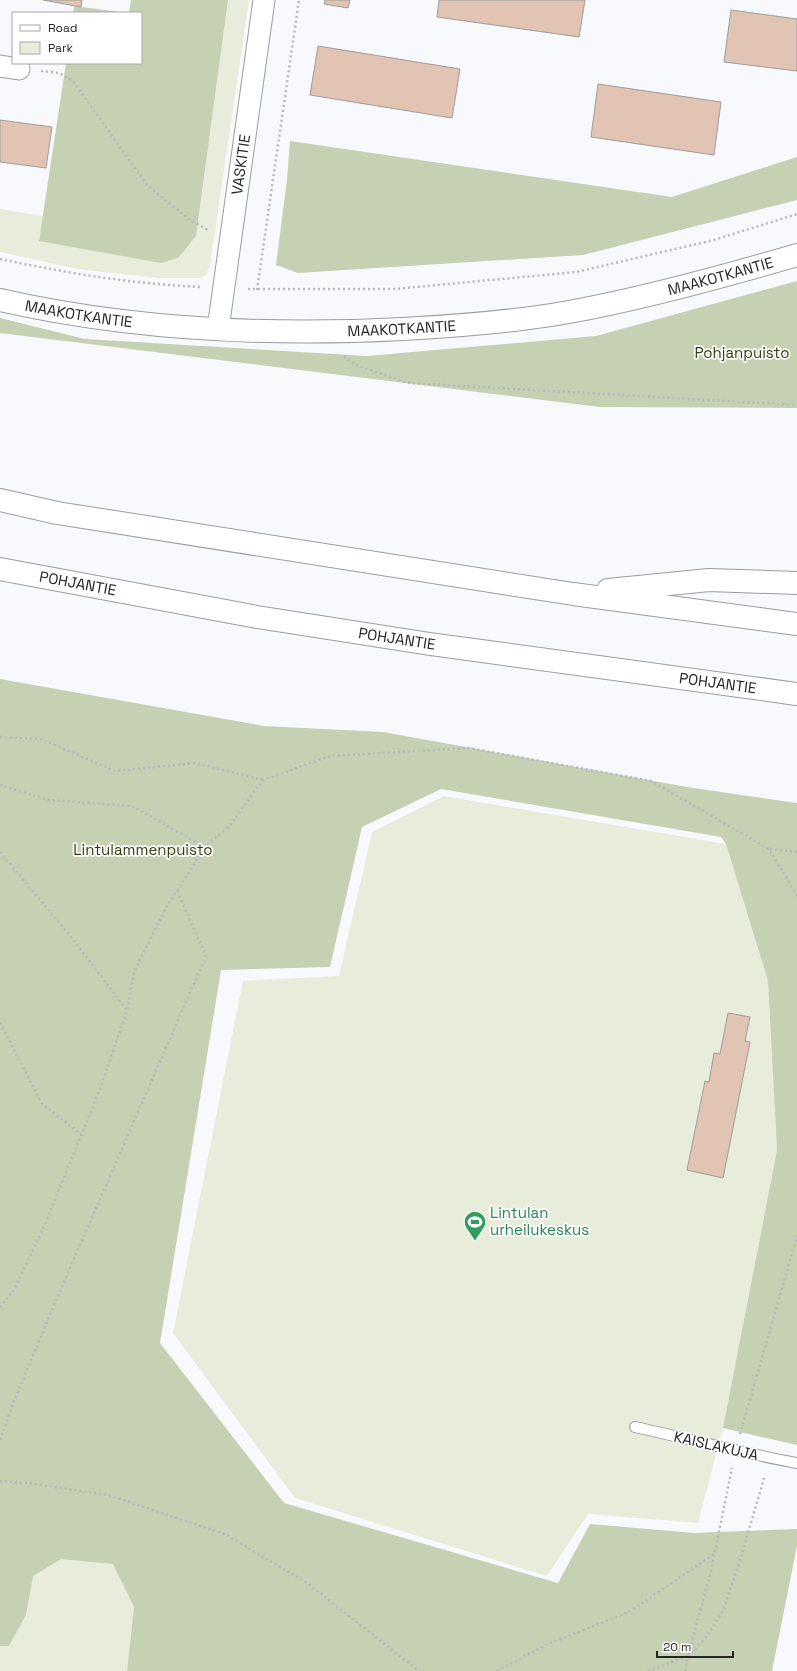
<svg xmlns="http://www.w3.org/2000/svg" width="797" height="1671" font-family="'Space Grotesk',sans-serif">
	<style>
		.green { fill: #e7edda }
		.forest { fill: #c6d0b3 }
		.building { fill: #e2c4b4; stroke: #9f9c9a }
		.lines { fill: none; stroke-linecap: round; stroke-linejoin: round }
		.service-casing { stroke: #9b9c9f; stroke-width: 12 }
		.minor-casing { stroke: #9b9c9f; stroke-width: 23 }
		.tertiary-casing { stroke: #9b9c9f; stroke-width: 24 }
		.motorway-casing { stroke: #9b9c9f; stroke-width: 24 }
		.path { stroke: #b7b8bb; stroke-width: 2.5; stroke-dasharray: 2 3; stroke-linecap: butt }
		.service { stroke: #fff; stroke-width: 10 }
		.minor { stroke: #fff; stroke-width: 21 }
		.tertiary { stroke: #fff; stroke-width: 22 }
		.motorway { stroke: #fff; stroke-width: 22 }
		.labels { text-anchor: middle; stroke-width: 3.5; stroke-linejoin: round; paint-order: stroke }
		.street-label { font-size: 15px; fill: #242426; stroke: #fff }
		.park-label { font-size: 15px; fill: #313d0e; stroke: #fff }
		.leisure-label { font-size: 15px; fill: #27864d; stroke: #fff; text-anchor: start }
	</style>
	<rect width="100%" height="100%" fill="#f7f9fc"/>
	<!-- green -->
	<g class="green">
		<path d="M228,0H249L210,265L206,275L200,278H158L77,269L0,252V209L43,216L39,240L196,236Z"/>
		<path d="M444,796L726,844L768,981L777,1150L723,1428L698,1523L588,1514L547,1576L295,1498L173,1333L243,981L339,976L372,832Z"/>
		<path d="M61,1559L113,1563L134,1607L127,1671H0V1646H9L26,1615L32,1576Z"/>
	</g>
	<!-- forest -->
	<g class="forest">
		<path d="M131,0H228L196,236L178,258L161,263L39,241L66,63H141V13H129Z"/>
		<path d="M74,6L127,13H73Z"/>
		<path d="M290,141L672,197L797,157V200L583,255L298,273L276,265L287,180Z"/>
		<path d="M797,281V408L600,407L0,333V318L85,339L367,356L596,336Z"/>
		<path d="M0,679L264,726L383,732L687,787L797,803V1445L723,1428L777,1150L768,981L726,844L721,837L441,789L362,827L330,967L221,970L160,1343L284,1503L558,1583L590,1524L694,1533L797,1529V1546L772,1671H127L134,1607L113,1564L61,1559L33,1576L26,1615L9,1646H0Z"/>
	</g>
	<!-- building -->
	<g class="building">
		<path d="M43,0H82L81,7Z"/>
		<path d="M325,0H350L348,8L324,4Z"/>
		<path d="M439,0H585L579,37L437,17Z"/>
		<path d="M731,10L797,19V71L724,62Z"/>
		<path d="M318,46L460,69L452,118L310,95Z"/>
		<path d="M598,84L721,102L714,155L591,137Z"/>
		<path d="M0,120L52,127L46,168L0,162Z"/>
		<path d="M728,1013L750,1017L745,1041L750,1042L723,1178L687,1170L705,1081L709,1082L714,1053L720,1054Z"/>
	</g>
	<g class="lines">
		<!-- service casing -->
		<g class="service-casing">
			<path id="service" d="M635,1427C689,1439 742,1453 797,1463"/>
		</g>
		<!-- minor casing -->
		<g class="minor-casing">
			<g id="minor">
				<path d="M0,66L19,69"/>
				<path id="s1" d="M218,329L264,0"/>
			</g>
		</g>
		<!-- tertiary casing -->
		<g class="tertiary-casing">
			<g id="tertiary">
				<path id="s2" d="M0,300C132,330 269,336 403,329C458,326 514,322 569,312C646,298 722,277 797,255"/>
			</g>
		</g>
		<!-- motorway casing -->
		<g class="motorway-casing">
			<g id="motorway">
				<path d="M0,500L57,513L573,594L797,624"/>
				<path id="s3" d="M0,569L257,617L430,644L797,694"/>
				<path d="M608,590L709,580L797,583"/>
			</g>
		</g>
		<!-- path -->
		<g class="path">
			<path d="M41,71L59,73L73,81L147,185L190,220L208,230"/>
			<path d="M0,259C66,273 133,284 201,287"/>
			<path d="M248,289H395L576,272L714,240L797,214"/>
			<path d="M257,290L299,0"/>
			<path d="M344,356L356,365L408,383L797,405"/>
			<path d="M0,737L41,739L115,771L195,763L263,780"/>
			<path d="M0,785L48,800L132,806L205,847"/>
			<path d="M770,849L797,852"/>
			<path d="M0,852L67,932L127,1010"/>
			<path d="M0,1023L42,1104L81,1134"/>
			<path d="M0,1307L15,1288L43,1229L100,1089L127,1011L134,972L167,906L205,847L230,825L263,780L330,756L469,748L651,781L769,849L797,896"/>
			<path d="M740,1434L797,1236"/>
			<path d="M0,1440L13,1404L56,1300L206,956L177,890"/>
			<path d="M0,1481L28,1483L108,1495L225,1534L307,1583L419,1671"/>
			<path d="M497,1671L548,1644L629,1612L714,1554"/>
			<path d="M648,1671L688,1656L711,1571L732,1468"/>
			<path d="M685,1671L688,1656L708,1635L723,1611L741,1557L765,1475"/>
		</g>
		<!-- service -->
		<use href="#service" class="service"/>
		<!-- minor -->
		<use href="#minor" class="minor"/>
		<!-- tertiary -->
		<use href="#tertiary" class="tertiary"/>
		<!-- motorway -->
		<use href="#motorway" class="motorway"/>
	</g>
	<!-- icons -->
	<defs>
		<g id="stadium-pin" transform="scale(1.15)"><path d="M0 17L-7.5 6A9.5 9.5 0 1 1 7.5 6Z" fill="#2e9e5b" stroke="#fff"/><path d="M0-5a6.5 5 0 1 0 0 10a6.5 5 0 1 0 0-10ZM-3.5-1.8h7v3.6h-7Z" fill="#fff"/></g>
	</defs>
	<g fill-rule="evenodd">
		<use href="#stadium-pin" x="475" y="1222"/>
	</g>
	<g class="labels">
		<!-- street labels -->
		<g class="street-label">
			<text dy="5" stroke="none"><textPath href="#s1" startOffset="166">VASKITIE</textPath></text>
			<text dy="5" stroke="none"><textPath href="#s2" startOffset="728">MAAKOTKANTIE</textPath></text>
			<text dy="5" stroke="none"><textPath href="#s2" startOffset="80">MAAKOTKANTIE</textPath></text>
			<text dy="5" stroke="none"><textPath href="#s2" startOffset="404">MAAKOTKANTIE</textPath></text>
			<text dy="5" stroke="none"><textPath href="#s3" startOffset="79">POHJANTIE</textPath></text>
			<text dy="5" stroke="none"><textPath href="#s3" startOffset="403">POHJANTIE</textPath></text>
			<text dy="5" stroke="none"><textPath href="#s3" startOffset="727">POHJANTIE</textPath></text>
			<text transform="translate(716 1446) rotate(13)" y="5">KAISLAKUJA</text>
		</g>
		<!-- park labels -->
		<g class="park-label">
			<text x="742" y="358">Pohjanpuisto</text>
			<text x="143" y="855">Lintulammenpuisto</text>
		</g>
		<!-- leisure labels -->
		<g class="leisure-label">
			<text x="490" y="1218">Lintulan<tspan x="490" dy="17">urheilukeskus</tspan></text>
		</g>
	</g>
	<!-- legend -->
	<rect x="12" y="12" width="130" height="52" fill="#ffffff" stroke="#a7a7a8"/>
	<rect x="20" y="25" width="20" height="6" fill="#ffffff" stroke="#a7a7a8"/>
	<text x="48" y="32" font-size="12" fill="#242426">Road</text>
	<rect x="20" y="42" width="20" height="12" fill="#e7edda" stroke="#a7a7a8"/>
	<text x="48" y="52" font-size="12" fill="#242426">Park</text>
	<!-- scale -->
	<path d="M657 1651v6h76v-6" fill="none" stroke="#242426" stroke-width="2"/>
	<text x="663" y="1651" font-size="12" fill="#242426" stroke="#ffffff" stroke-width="3" paint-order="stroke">20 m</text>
</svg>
